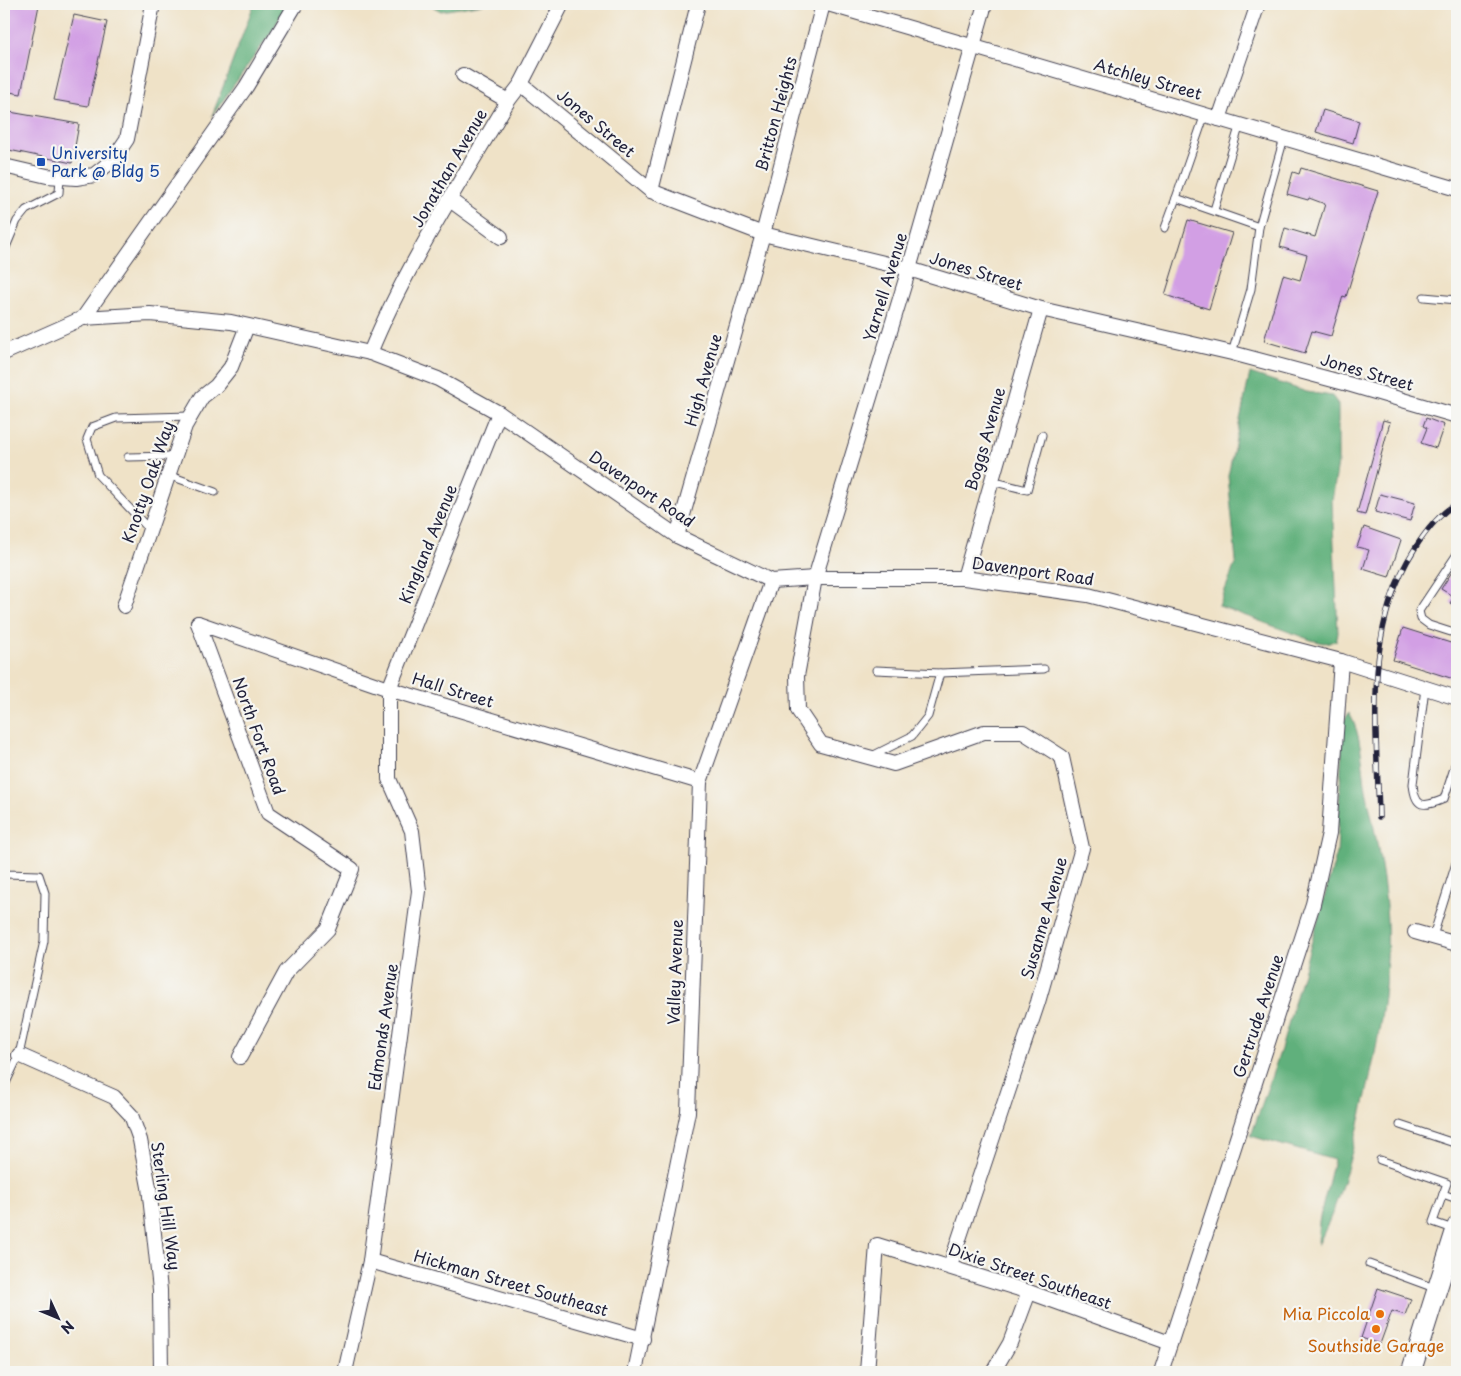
<svg xmlns="http://www.w3.org/2000/svg" width="1461" height="1376" font-family="'Playpen Sans',sans-serif">
	<style>
		.forest { fill: #60b07c; stroke: #41695c }
		.building { fill: #d29fe4 }
		.lines { fill: none; stroke-linecap: round; stroke-linejoin: round }
		.lane-casing { stroke: #413f50; stroke-width: 9 }
		.street-casing { stroke: #413f50; stroke-width: 16 }
		.secondary-casing { stroke: #413f50; stroke-width: 21 }
		.lane { stroke: #fff; stroke-width: 7 }
		.street { stroke: #fff; stroke-width: 14 }
		.secondary { stroke: #fff; stroke-width: 19 }
		.rail-casing { stroke: #22223b; stroke-width: 5.5 }
		.rail { stroke: #f6f6f2; stroke-width: 4; stroke-dasharray: 11; stroke-linecap: butt }
		.transit-dot { fill: #1a4fb4; stroke: #f6f6f2; stroke-width: 2 }
		.food-dot { fill: #e8710a; stroke: #f6f6f2; stroke-width: 2 }
		.labels { text-anchor: middle; stroke-width: 4.5; stroke-linejoin: round; paint-order: stroke }
		.street-label { font-size: 16px; fill: #22223b; stroke: #f6f6f2 }
		.transit-label { font-size: 16px; fill: #164399; stroke: #f6f6f2; text-anchor: start }
		.food-label { font-size: 16px; fill: #c56008; stroke: #f6f6f2; text-anchor: end }
	</style>
	<rect width="100%" height="100%" fill="#f6f6f2"/>
	<filter id="ink" filterUnits="userSpaceOnUse"><feTurbulence type="fractalNoise" baseFrequency=".02" numOctaves="2"/><feDisplacementMap in="SourceGraphic" scale="10" xChannelSelector="R" yChannelSelector="G"/><feConvolveMatrix kernelMatrix="1 2 1 2 8 2 1 2 1" color-interpolation-filters="sRGB"/></filter>
	<filter id="wash" filterUnits="userSpaceOnUse"><feTurbulence type="fractalNoise" baseFrequency=".0096" numOctaves="4" result="noise"/><feDisplacementMap in="SourceGraphic" scale="20" xChannelSelector="R" yChannelSelector="G"/><feGaussianBlur stdDeviation="1.12" result="paint"/><feColorMatrix in="noise" values="0 0 0 0 0 0 0 0 0 0 0 0 0 0 0 0 0 1.4 0 .05"/><feComposite in="paint" operator="in"/></filter>
	<g filter="url(#wash)">
		<rect width="100%" height="100%" fill="#efe2c7"/>
		<!-- forest -->
		<g class="forest">
			<path d="M254,4H287L273,30L212,116Z"/>
			<path d="M428,4H483L441,11Z"/>
			<path d="M1250,373L1307,392L1332,396L1338,404V463L1332,501L1338,633L1336,641L1324,643L1311,640L1219,606L1236,561L1228,476Z"/>
			<path d="M1349,713C1362,734 1362,765 1366,790C1374,828 1383,867 1386,906C1392,975 1378,1046 1362,1112C1351,1157 1339,1204 1318,1245L1319,1221L1334,1160L1251,1136L1281,1049L1337,853L1343,722Z"/>
		</g>
		<g id="blocks">
			<!-- building -->
			<g class="building">
				<path d="M6,4L39,5L21,94L4,91V15Z"/>
				<path d="M74,15L107,22L88,106L54,100Z"/>
				<path d="M1323,110L1359,121L1353,143L1316,132Z"/>
				<path d="M4,111L79,124L72,163L4,149Z"/>
				<path d="M1301,168L1378,191L1346,297L1343,296L1331,336L1312,331L1305,353L1264,341L1283,275L1300,280L1307,255L1280,247L1285,228L1315,237L1325,204L1309,198L1308,200L1287,194L1293,172L1299,174Z"/>
				<path d="M1188,220L1232,233L1209,309L1165,295Z"/>
				<path d="M1426,418L1444,425L1436,448L1421,443L1427,428L1423,426Z"/>
				<path d="M1383,420L1390,422L1365,515L1357,513Z"/>
				<path d="M1380,494L1415,503L1410,521L1375,512Z"/>
				<path d="M1364,527L1401,540L1389,577L1363,569L1369,550L1357,547Z"/>
				<path d="M1457,564V608L1450,603L1454,597L1441,589Z"/>
				<path d="M1403,628L1457,645V680L1393,660Z"/>
				<path d="M1378,1288L1411,1299L1405,1315L1392,1311L1380,1344L1361,1338Z"/>
			</g>
		</g>
	</g>
	<g filter="url(#ink)">
		<use href="#blocks" fill-opacity="0" stroke="#413f50" stroke-width="1"/>
		<g class="lines">
			<!-- lane casing -->
			<g class="lane-casing">
				<g id="lane">
					<path d="M1176,198L1205,114"/>
					<path d="M1214,210L1240,124"/>
					<path d="M1165,228L1176,198L1259,227"/>
					<path d="M4,252L17,221L26,210L59,193L60,177"/>
					<path d="M1424,297L1457,300"/>
					<path d="M1232,353L1251,289L1259,227L1284,138"/>
					<path d="M128,457L175,456"/>
					<path d="M168,475L215,492"/>
					<path d="M991,481L1027,490L1042,435"/>
					<path d="M150,530L98,475L87,439L92,427L116,418L191,416"/>
					<path d="M1457,554L1419,611L1421,619L1429,625L1457,634"/>
					<path d="M940,673L1044,669"/>
					<path d="M1425,688L1413,784C1415,808 1423,808 1444,799L1457,759"/>
					<path d="M872,756L912,736L928,716L940,673L876,670"/>
					<path d="M4,865L5,874L39,875L45,893L44,941L19,1055L4,1087"/>
					<path d="M1433,936L1457,860"/>
					<path d="M1400,1125L1457,1144"/>
					<path d="M1380,1160L1447,1183L1433,1222L1456,1230"/>
					<path d="M1443,1194L1457,1199"/>
					<path d="M1369,1264L1437,1289"/>
				</g>
			</g>
			<!-- street casing -->
			<g class="street-casing">
				<g id="street">
					<path d="M828,4L1457,189"/>
					<path d="M463,75L508,101"/>
					<path d="M521,84L651,191L763,234L909,269L1041,309L1232,353L1348,384L1457,416"/>
					<path d="M1219,119L1258,4"/>
					<path d="M4,166L47,176L76,178L94,175L112,161L127,139L153,4"/>
					<path d="M651,191L698,4"/>
					<path d="M450,200L501,237"/>
					<path d="M83,318L246,87L296,4"/>
					<path d="M4,353L83,318L150,314L231,322L370,353L438,379L499,413L677,536L771,581L815,578H964L1088,595L1341,661L1457,698"/>
					<path d="M370,353C406,265 460,183 508,101L521,84L562,4"/>
					<path d="M677,536L763,234L823,4"/>
					<path d="M964,578L1041,309"/>
					<path d="M124,606L185,426L202,397L216,386L231,367L247,326"/>
					<path d="M198,623L389,689L700,782"/>
					<path d="M198,623L268,813L352,869L328,929L286,972L240,1057"/>
					<path d="M1415,932L1457,944"/>
					<path d="M19,1055L114,1097L131,1115L140,1140L149,1187L160,1290L161,1372"/>
					<path d="M370,1261L643,1339"/>
					<path d="M950,1266L1038,1002L1082,848L1062,757L1023,732H984L894,764L821,744L798,710L797,676L815,578L909,269L985,4"/>
					<path d="M345,1372L370,1261L419,891L412,831L389,779V689L499,413"/>
					<path d="M635,1372L688,1112L700,782L771,581"/>
					<path d="M867,1372L877,1245L1029,1292L1170,1343"/>
					<path d="M993,1372L1010,1343L1029,1292"/>
					<path d="M1161,1372L1313,904L1329,833L1341,661"/>
				</g>
			</g>
			<!-- secondary casing -->
			<g class="secondary-casing">
				<path id="secondary" d="M1411,1372L1457,1226"/>
			</g>
			<!-- lane -->
			<use href="#lane" class="lane"/>
			<!-- street -->
			<use href="#street" class="street"/>
			<!-- secondary -->
			<use href="#secondary" class="secondary"/>
			<!-- rail casing -->
			<g class="rail-casing">
				<path id="rail" d="M1379,817C1377,727 1363,630 1414,550C1425,532 1439,514 1457,503"/>
			</g>
			<!-- rail -->
			<use href="#rail" class="rail"/>
		</g>
	</g>
	<!-- markers -->
	<rect class="transit-dot" x="36" y="157" width="10" height="10" rx="2.5"/>
	<g class="food-dot">
		<circle cx="1380" cy="1314" r="5"/>
		<circle cx="1376" cy="1329" r="5"/>
	</g>
	<g class="labels">
		<!-- street labels -->
		<g class="street-label">
			<text transform="translate(1148 79) rotate(16)" y="6">Atchley Street</text>
			<text transform="translate(776 114) rotate(-75)" y="6">Britton Heights</text>
			<text transform="translate(596 123) rotate(40)" y="6">Jones Street</text>
			<text transform="translate(449 168) rotate(-60)" y="6">Jonathan Avenue</text>
			<text transform="translate(976 271) rotate(17)" y="6">Jones Street</text>
			<text transform="translate(885 287) rotate(-73)" y="6">Yarnell Avenue</text>
			<text transform="translate(1367 372) rotate(16)" y="6">Jones Street</text>
			<text transform="translate(703 380) rotate(-74)" y="6">High Avenue</text>
			<text transform="translate(985 439) rotate(-74)" y="6">Boggs Avenue</text>
			<text transform="translate(148 482) rotate(-71)" y="6">Knotty Oak Way</text>
			<text transform="translate(642 489) rotate(34)" y="6">Davenport Road</text>
			<text transform="translate(428 544) rotate(-68)" y="6">Kingland Avenue</text>
			<text transform="translate(1033 571) rotate(8)" y="6">Davenport Road</text>
			<text transform="translate(453 690) rotate(17)" y="6">Hall Street</text>
			<text transform="translate(259 736) rotate(70)" y="6">North Fort Road</text>
			<text transform="translate(1044 918) rotate(-74)" y="6">Susanne Avenue</text>
			<text transform="translate(675 972) rotate(-88)" y="6">Valley Avenue</text>
			<text transform="translate(1258 1016) rotate(-72)" y="6">Gertrude Avenue</text>
			<text transform="translate(383 1027) rotate(-82)" y="6">Edmonds Avenue</text>
			<text transform="translate(166 1206) rotate(82)" y="6">Sterling Hill Way</text>
			<text transform="translate(1030 1276) rotate(19)" y="6">Dixie Street Southeast</text>
			<text transform="translate(511 1283) rotate(16)" y="6">Hickman Street Southeast</text>
		</g>
		<!-- transit labels -->
		<g class="transit-label">
			<text x="51" y="159">University<tspan x="51" dy="18">Park @ Bldg 5</tspan></text>
		</g>
		<!-- food labels -->
		<g class="food-label">
			<text x="1370" y="1320">Mia Piccola</text>
			<text x="1376" y="1352" text-anchor="middle">Southside Garage</text>
		</g>
	</g>
	<!-- margin -->
	<rect width="1461" height="1376" fill="none" stroke="#f6f6f2" stroke-width="20"/>
	<!-- north arrow -->
	<g transform="translate(58 1318) rotate(134)" stroke="#f6f6f2" stroke-width="4" paint-order="stroke">
	<path d="M0-4L9 19L0 12L-9 19Z" fill="#22223b"/>
	<text y="-8" font-size="14" font-weight="bold" text-anchor="middle" fill="#22223b">N</text>
	</g>
</svg>
